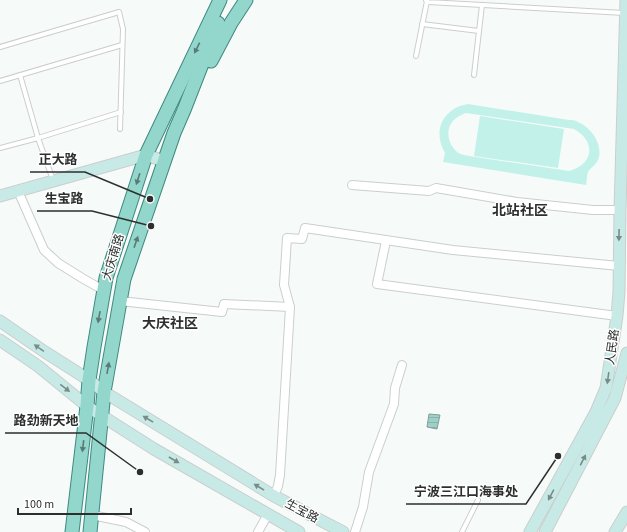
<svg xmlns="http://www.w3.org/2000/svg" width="627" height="532" font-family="'Source Sans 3','Noto Sans SC',sans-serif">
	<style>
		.pitch { fill: #c2f1e9; fill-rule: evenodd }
		.water { fill: url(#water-rules); stroke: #7da099 }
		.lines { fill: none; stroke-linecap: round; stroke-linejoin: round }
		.lane-casing { stroke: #cacecd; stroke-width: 6 }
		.street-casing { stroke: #cacecd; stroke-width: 10 }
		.secondary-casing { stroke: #cacecd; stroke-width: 13 }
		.primary-casing { stroke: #3f897f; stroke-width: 15 }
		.lane { stroke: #fff; stroke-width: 4 }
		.street { stroke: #fff; stroke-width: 8 }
		.secondary { stroke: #c8eae6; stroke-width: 11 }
		.primary { stroke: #92d6cc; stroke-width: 13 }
		.oneway { fill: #5a7a75 }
		.oneway2 { fill: #7a8c8a }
		.labels { text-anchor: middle; stroke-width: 3; stroke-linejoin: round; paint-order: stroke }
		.street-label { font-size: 12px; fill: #2d2f2e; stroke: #fff }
		.quarter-label { font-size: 14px; font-weight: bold; fill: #2d2f2e; stroke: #fff }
		.leader { fill: none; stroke: #2d2f2e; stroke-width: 1.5 }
		.callout-dot { fill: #2d2f2e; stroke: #fff; stroke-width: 1.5 }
		.callout-label { font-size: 13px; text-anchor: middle; font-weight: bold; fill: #2d2f2e; stroke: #fff; stroke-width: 3; stroke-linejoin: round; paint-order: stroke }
	</style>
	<defs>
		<pattern id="water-rules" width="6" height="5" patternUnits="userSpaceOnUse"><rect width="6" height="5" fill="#9fd0c7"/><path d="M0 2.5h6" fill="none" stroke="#89b3ab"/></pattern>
	</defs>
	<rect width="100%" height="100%" fill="#f6fbfa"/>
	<!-- pitch -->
	<g class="pitch">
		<path d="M468,104L569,120C572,120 575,120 578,122C591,127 604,145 598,160C596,165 590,168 588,172C587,175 587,181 586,185L443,162L445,153C432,131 443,108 468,104ZM466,113L574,129C597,142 593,165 569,171L469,156C464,155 458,154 455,150C452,147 450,143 449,139C446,125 454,117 466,113Z"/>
		<path d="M480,116L564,129L558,168L474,156Z"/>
	</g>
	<!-- water -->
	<path class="water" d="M429,414L440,415L437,429L427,427Z"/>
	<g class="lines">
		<!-- lane casing -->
		<g class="lane-casing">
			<g id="lane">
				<path d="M426,0L428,2L624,13"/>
				<path d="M422,24L479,31"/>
				<path d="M0,47L119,12L123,29L120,129"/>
				<path d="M416,56L427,1"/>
				<path d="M20,75L38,138L53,180"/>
				<path d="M474,75L482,5"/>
				<path d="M0,81L122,45"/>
				<path d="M0,148L38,138L121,112"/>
				<path d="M462,532L478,500"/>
			</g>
		</g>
		<!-- street casing -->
		<g class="street-casing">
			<g id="street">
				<path d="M352,185L429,191L436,188L517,202L593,210H620"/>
				<path d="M18,191L44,250L58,263L82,278L103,290"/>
				<path d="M386,241L377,284L617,316"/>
				<path d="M120,301L222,312L224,304L290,307"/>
				<path d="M274,496L278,486L280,475L290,307L284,285L287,238L302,239L305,228L453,250L619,266"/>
				<path d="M92,515L126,522L145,532"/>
				<path d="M258,532L268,514"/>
				<path d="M355,532L363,507L369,472L394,404L395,388L402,365"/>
			</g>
		</g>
		<!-- secondary casing -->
		<g class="secondary-casing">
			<g id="secondary">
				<path d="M0,196L146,155L164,161"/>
				<path d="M0,321L45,352L89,380L104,392L274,496L343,532"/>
				<path d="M0,340L38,366L87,406L102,416L154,449L299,532"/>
				<path d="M530,532L596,412L606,388L617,316L619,292L620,210L626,0"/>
				<path d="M545,532L615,398L627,353"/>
				<path d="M615,532L627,512"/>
			</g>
		</g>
		<!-- primary casing -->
		<g class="primary-casing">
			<g id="primary">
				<path d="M211,61L231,23L246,0"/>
				<path d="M72,532L87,406L89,380L94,347L106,278L146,155L220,0"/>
				<path d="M90,532L104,392L124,279L174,133L184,110L218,23"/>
			</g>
		</g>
		<!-- lane -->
		<use href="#lane" class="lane"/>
		<!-- street -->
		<use href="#street" class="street"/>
		<!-- secondary -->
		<use href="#secondary" class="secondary"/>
		<!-- primary -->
		<use href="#primary" class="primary"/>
	</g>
	<!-- one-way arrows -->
	<defs><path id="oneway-solid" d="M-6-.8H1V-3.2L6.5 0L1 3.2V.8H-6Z"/></defs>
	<g class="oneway">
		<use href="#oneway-solid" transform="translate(197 48) rotate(116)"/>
		<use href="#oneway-solid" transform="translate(138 179) rotate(108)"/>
		<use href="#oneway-solid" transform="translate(136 242) rotate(-71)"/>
		<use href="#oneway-solid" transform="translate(99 317) rotate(100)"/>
		<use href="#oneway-solid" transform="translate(108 368) rotate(-80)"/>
		<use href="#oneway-solid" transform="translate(83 446) rotate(97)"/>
	</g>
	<g class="oneway2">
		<use href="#oneway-solid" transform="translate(619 235) rotate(91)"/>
		<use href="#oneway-solid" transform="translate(39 348) rotate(-145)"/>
		<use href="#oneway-solid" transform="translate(608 378) rotate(98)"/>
		<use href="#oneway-solid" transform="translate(65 388) rotate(38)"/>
		<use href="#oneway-solid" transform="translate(148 419) rotate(-149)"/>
		<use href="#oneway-solid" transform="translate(174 460) rotate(30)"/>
		<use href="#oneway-solid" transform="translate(583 460) rotate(-63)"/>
		<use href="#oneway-solid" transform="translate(259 487) rotate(-149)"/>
		<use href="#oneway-solid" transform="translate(551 495) rotate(118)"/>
	</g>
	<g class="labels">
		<!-- street labels -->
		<g class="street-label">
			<text transform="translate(113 257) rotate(-73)" y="4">大庆南路</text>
			<text transform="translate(612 347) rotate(-82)" y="4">人民路</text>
			<text transform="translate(302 511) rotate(28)" y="4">生宝路</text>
		</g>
		<!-- quarter labels -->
		<g class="quarter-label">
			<text x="520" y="215">北站社区</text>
			<text x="170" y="328">大庆社区</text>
		</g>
	</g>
	<!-- callouts -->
	<path class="leader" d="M150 199L85 172H30M151 226L92 211H37M140 472L86 433H5M558 456L526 504H406"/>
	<g class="callout-dot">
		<circle cx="150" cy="199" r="4"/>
		<circle cx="151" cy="226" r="4"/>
		<circle cx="140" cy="472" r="4"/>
		<circle cx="558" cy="456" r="4"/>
	</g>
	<g class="callout-label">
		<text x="58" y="164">正大路</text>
		<text x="64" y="203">生宝路</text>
		<text x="46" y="425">路劲新天地</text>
		<text x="466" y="496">宁波三江口海事处</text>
	</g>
	<!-- scale -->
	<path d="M18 508v6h113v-6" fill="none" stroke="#2d2f2e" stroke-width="2"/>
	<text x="24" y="508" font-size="12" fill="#2d2f2e" stroke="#ffffff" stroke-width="3" paint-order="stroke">100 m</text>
</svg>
